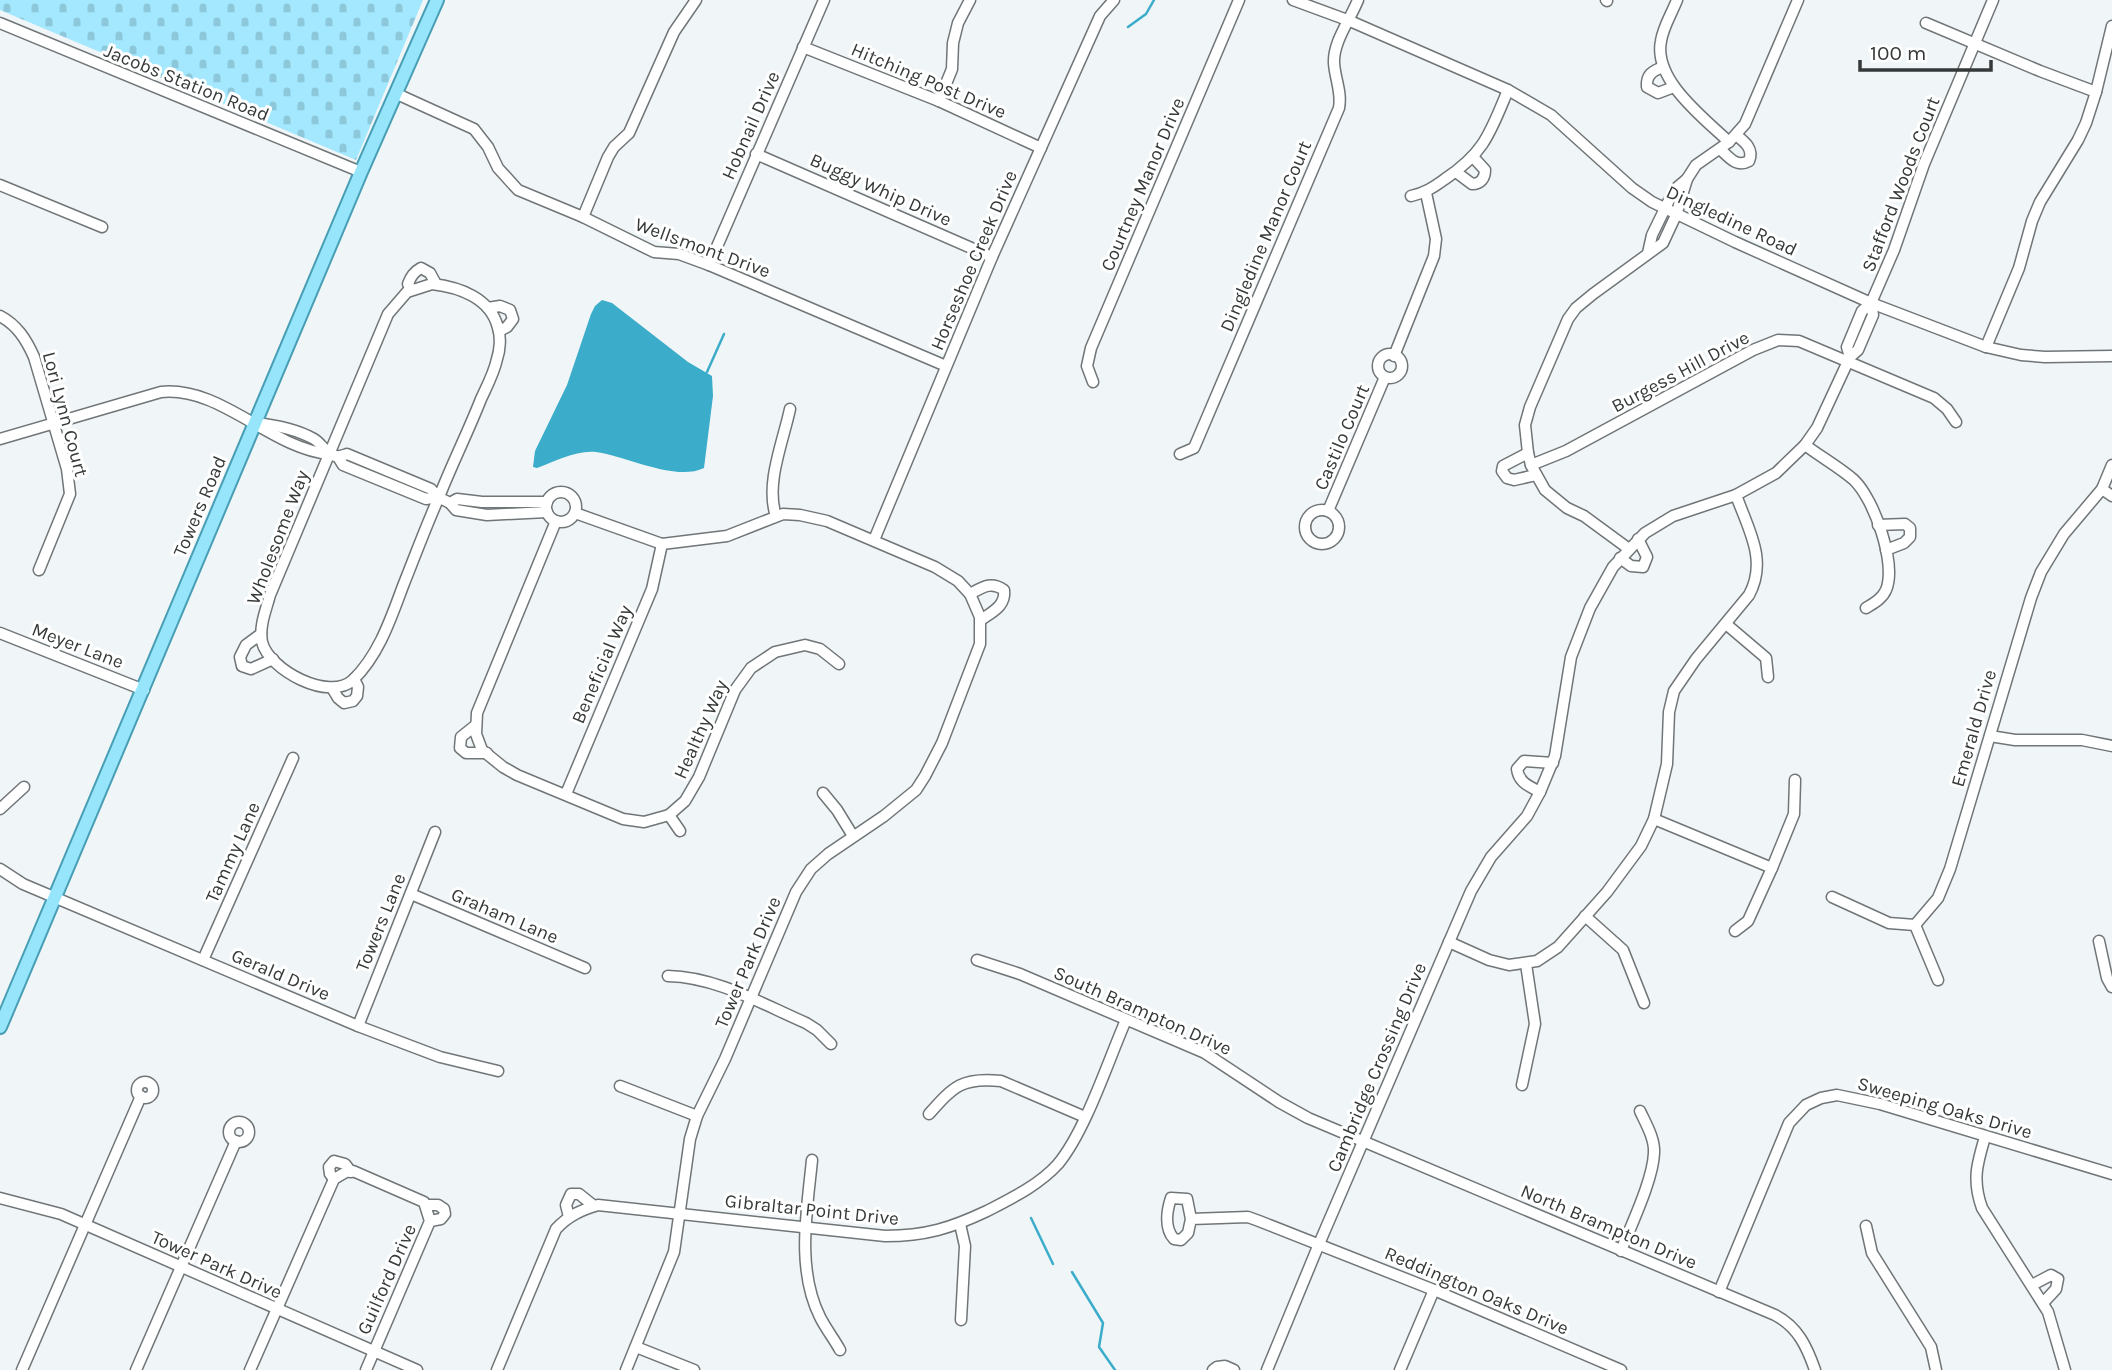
<svg xmlns="http://www.w3.org/2000/svg" width="2112" height="1370" font-family="Karla,sans-serif">
	<style>
		.cemetery { fill: url(#cemetery-stones) }
		.water { fill: #3bacc9 }
		.lines { fill: none; stroke-linecap: round; stroke-linejoin: round }
		.stream { stroke: #3bacc9; stroke-width: 2.5 }
		.minor-casing { stroke: #707577; stroke-width: 13 }
		.major-casing { stroke: #489eb4; stroke-width: 16 }
		.minor { stroke: #fff; stroke-width: 10 }
		.major { stroke: #97e5fa; stroke-width: 12 }
		.labels { text-anchor: middle; stroke-width: 6; stroke-linejoin: round; paint-order: stroke }
		.street-label { font-size: 19px; fill: #363939; stroke: #fff }
	</style>
	<defs>
		<pattern id="cemetery-stones" width="16" height="16" patternUnits="userSpaceOnUse" patternTransform="scale(1.75)"><rect width="16" height="16" fill="#a3e8fe"/><path d="M2 7V4a2 2 0 0 1 4 0v3zM10 15v-3a2 2 0 0 1 4 0v3z" fill="#8dc8da"/></pattern>
	</defs>
	<rect width="100%" height="100%" fill="#f0f6f8"/>
	<!-- cemetery -->
	<path class="cemetery" d="M0,0H423L356,160L0,10Z"/>
	<!-- water -->
	<path class="water" d="M602,300L612,303L688,362L712,376L713,396L704,468C676,482 626,456 596,452C576,450 556,461 537,468L533,467L535,451L567,385L591,314L595,306Z"/>
	<g class="lines">
		<!-- stream -->
		<g class="stream">
			<path d="M1128,27L1146,14L1154,0"/>
			<path d="M707,372L724,334"/>
			<path d="M1031,1218L1053,1264"/>
			<path d="M1072,1272L1103,1323L1099,1347L1115,1370"/>
		</g>
		<!-- minor casing -->
		<g class="minor-casing">
			<g id="minor">
				<path d="M1293,0L1350,21L1508,90L1551,115L1632,188L1652,202L1735,242L1871,303L1986,347L2021,355L2045,357L2112,356"/>
				<path d="M1606,0L1607,1"/>
				<path d="M1677,0C1672,13 1663,27 1661,41C1653,80 1704,118 1729,142"/>
				<path d="M0,23L361,172"/>
				<path d="M1926,23L2040,71L2096,92"/>
				<path d="M803,47L939,101L1041,148"/>
				<path d="M1663,67C1652,71 1646,75 1647,87L1658,93L1674,87"/>
				<path d="M397,94L474,129L488,147L498,168L518,190L583,217L654,252L679,254L709,265L946,366"/>
				<path d="M939,101L952,69L953,43L958,23L970,0"/>
				<path d="M1720,149C1729,157 1736,168 1749,161C1754,149 1745,142 1736,135"/>
				<path d="M756,154L992,257"/>
				<path d="M1456,172L1472,184C1481,184 1485,178 1485,170L1474,158"/>
				<path d="M0,185L102,227"/>
				<path d="M1411,196C1425,193 1434,187 1445,179C1485,152 1490,133 1508,90"/>
				<path d="M583,217L608,157L614,147L629,133L674,32L696,0"/>
				<path d="M1648,253L1652,235L1674,190L1687,179L1696,165L1729,142L1745,124L1798,0"/>
				<path d="M709,265L824,0"/>
				<path d="M432,284C459,287 491,298 498,328C501,337 500,350 497,359C494,373 487,386 481,399C468,432 452,464 439,497C426,526 415,556 403,586C391,618 379,655 353,680C329,702 269,670 262,642C259,626 266,610 270,595L388,314L407,292Z"/>
				<path d="M411,290L408,284C411,276 414,272 421,268L430,273L436,284"/>
				<path d="M488,308L500,306L510,310L513,319L507,327L499,331"/>
				<path d="M0,316C17,325 26,339 34,357L67,469L70,494L39,570"/>
				<path d="M1986,347L2019,268L2032,221L2040,202L2078,140L2086,123L2096,92L2112,26"/>
				<circle cx="1390" cy="366" r="12"/>
				<path d="M1394,356L1434,256L1436,239L1426,193"/>
				<path d="M1850,357L1847,347L1862,311L1871,303L1894,250L1924,164L1993,0"/>
				<path d="M1093,382L1087,366L1091,348L1239,0"/>
				<path d="M255,423C276,425 296,429 314,439C321,443 324,451 331,454C337,458 341,456 347,454L431,489L438,497L450,503L457,499L482,502H547"/>
				<path d="M0,439L161,392C221,386 270,448 329,454"/>
				<path d="M1805,445C1821,457 1839,467 1854,480C1874,499 1897,564 1886,590C1882,599 1874,603 1866,608"/>
				<path d="M1528,453L1503,466L1502,471L1507,478L1514,480L1536,475"/>
				<path d="M1180,454L1194,448L1339,108C1342,92 1335,79 1334,63C1333,42 1350,20 1358,0"/>
				<path d="M338,457L343,465L426,499L438,497"/>
				<path d="M1531,465L1566,451L1753,350L1778,340L1799,341L1934,398L1947,409L1956,422"/>
				<path d="M2102,489L2112,496"/>
				<circle cx="561" cy="507" r="15"/>
				<path d="M450,503L456,510L487,515L547,512"/>
				<circle cx="1322" cy="527" r="17"/>
				<path d="M1328,511L1385,377"/>
				<path d="M575,513L662,544L727,536L783,514L800,515L827,521L935,567L958,581L970,594L980,617V644L942,743L925,776L916,790L884,816L828,854L811,869L796,892L725,1059L697,1116L690,1139L674,1252L626,1370"/>
				<path d="M776,516C765,484 783,442 790,409"/>
				<path d="M556,521L477,713L476,734L482,750L503,767L517,775L623,819L644,822L669,815L685,801L699,777L735,690L751,668L775,652L805,645L820,649L839,664"/>
				<path d="M1878,525L1905,524L1910,528V537L1904,543L1886,550"/>
				<path d="M874,540L992,257L1100,16L1114,0"/>
				<path d="M1629,549L1584,516L1567,508L1545,490L1531,465L1528,453L1525,425L1530,407L1568,319L1576,308L1593,294L1663,243L1676,215L1687,179"/>
				<path d="M1620,558L1631,566L1643,567L1647,557L1638,539"/>
				<path d="M970,594C983,587 991,581 1004,590C1006,606 992,612 981,620"/>
				<path d="M1726,624L1766,658L1768,677"/>
				<path d="M0,633L144,690"/>
				<path d="M261,634L246,645L240,657L242,666L251,669L273,659"/>
				<path d="M332,688L338,698L344,703L353,701L357,696L358,687L354,679"/>
				<path d="M476,725L461,737L460,748L466,753H487"/>
				<path d="M1990,736L2015,740H2082L2112,746"/>
				<path d="M1540,792C1529,786 1519,783 1517,769L1524,761L1553,763"/>
				<path d="M823,793L837,810L853,836"/>
				<path d="M566,794L652,589L662,544"/>
				<path d="M0,809L24,787"/>
				<path d="M669,815L680,831"/>
				<path d="M1654,819L1772,868"/>
				<path d="M0,869L23,884L358,1026L440,1057L498,1071"/>
				<path d="M411,894L585,968"/>
				<path d="M1832,897L1889,923L1915,925"/>
				<path d="M1585,916L1623,950L1644,1003"/>
				<path d="M1915,925L1938,898L1950,869L2031,598L2041,572L2064,534L2102,489L2112,465"/>
				<path d="M1915,925L1938,980"/>
				<path d="M1735,931L1748,921L1772,868L1794,814L1795,780"/>
				<path d="M2099,941L2107,978L2112,987"/>
				<path d="M1449,942L1489,960L1509,965L1537,961L1558,947L1607,892L1641,846L1654,819L1667,764L1669,712L1674,691L1696,659L1749,595C1768,560 1748,529 1736,495"/>
				<path d="M203,960L293,758"/>
				<path d="M977,960L1020,974L1205,1053L1279,1102L1308,1118L1775,1315C1798,1327 1807,1347 1815,1370"/>
				<path d="M668,976C717,977 762,1004 806,1023L817,1030L831,1044"/>
				<path d="M358,1026L435,832"/>
				<circle cx="145" cy="1090" r="8"/>
				<path d="M1522,1085L1535,1024L1526,964"/>
				<path d="M620,1086L697,1116"/>
				<path d="M929,1114C954,1086 962,1077 1001,1081L1085,1117"/>
				<circle cx="239" cy="1132" r="10"/>
				<path d="M1985,1137C1977,1164 1972,1180 1982,1208L2048,1312L2065,1370"/>
				<path d="M812,1160C807,1211 796,1269 820,1317C826,1329 834,1339 840,1350"/>
				<path d="M334,1179L330,1174L329,1167L334,1161L345,1164L351,1172"/>
				<path d="M0,1198L61,1214L417,1370"/>
				<path d="M426,1205H438L444,1209L445,1214L441,1219L430,1221"/>
				<path d="M569,1217L566,1205L571,1194H579L594,1206"/>
				<path d="M1191,1219L1187,1199L1171,1198C1167,1210 1164,1228 1174,1239L1181,1240L1188,1233L1191,1219L1248,1217L1259,1221L1434,1290L1621,1370"/>
				<path d="M960,1224L965,1246L961,1320"/>
				<path d="M1866,1226L1872,1253L1931,1347L1936,1370"/>
				<path d="M1621,1251C1631,1225 1653,1180 1654,1153C1655,1139 1646,1124 1640,1111"/>
				<path d="M2032,1285L2051,1275L2058,1279L2056,1289L2043,1303"/>
				<path d="M1719,1292L1789,1123L1806,1105L1821,1098L1837,1095L1880,1104L2112,1174"/>
				<path d="M636,1347L694,1370"/>
				<path d="M22,1370L141,1096"/>
				<path d="M136,1370L236,1141"/>
				<path d="M250,1370L334,1179L346,1172L353,1171L424,1202L430,1221L366,1370"/>
				<path d="M497,1370L556,1229C568,1216 581,1210 598,1205L885,1236C926,1236 951,1228 987,1211C1012,1198 1039,1185 1058,1164C1086,1130 1108,1061 1126,1020"/>
				<path d="M1213,1370L1217,1367L1225,1366L1234,1370"/>
				<path d="M1267,1370L1319,1244L1471,891L1491,857L1527,816L1540,792L1555,756L1571,657L1590,608L1613,567L1645,533L1673,516L1736,495L1776,473L1805,445L1817,428L1850,357L1858,350L1873,315L1871,303"/>
				<path d="M1400,1370L1434,1290"/>
			</g>
		</g>
		<!-- major casing -->
		<g class="major-casing">
			<path id="major" d="M0,1027L361,172L437,0"/>
		</g>
		<!-- minor -->
		<use href="#minor" class="minor"/>
		<!-- major -->
		<use href="#major" class="major"/>
	</g>
	<g class="labels">
		<!-- street labels -->
		<g class="street-label">
			<text transform="translate(929 80) rotate(23)" y="7">Hitching Post Drive</text>
			<text transform="translate(187 82) rotate(22)" y="7">Jacobs Station Road</text>
			<text transform="translate(750 125) rotate(-66)" y="7">Hobnail Drive</text>
			<text transform="translate(1142 184) rotate(-67)" y="7">Courtney Manor Drive</text>
			<text transform="translate(1900 184) rotate(-69)" y="7">Stafford Woods Court</text>
			<text transform="translate(881 189) rotate(24)" y="7">Buggy Whip Drive</text>
			<text transform="translate(1732 220) rotate(25)" y="7">Dingledine Road</text>
			<text transform="translate(1265 236) rotate(-67)" y="7">Dingledine Manor Court</text>
			<text transform="translate(703 247) rotate(20)" y="7">Wellsmont Drive</text>
			<text transform="translate(973 260) rotate(-67)" y="7">Horseshoe Creek Drive</text>
			<text transform="translate(1680 371) rotate(-28)" y="7">Burgess Hill Drive</text>
			<text transform="translate(66 414) rotate(75)" y="7">Lori Lynn Court</text>
			<text transform="translate(1341 437) rotate(-67)" y="7">Castilo Court</text>
			<text transform="translate(199 506) rotate(-67)" y="7">Towers Road</text>
			<text transform="translate(277 537) rotate(-69)" y="7">Wholesome Way</text>
			<text transform="translate(78 645) rotate(21)" y="7">Meyer Lane</text>
			<text transform="translate(601 664) rotate(-67)" y="7">Beneficial Way</text>
			<text transform="translate(1973 728) rotate(-74)" y="7">Emerald Drive</text>
			<text transform="translate(700 729) rotate(-66)" y="7">Healthy Way</text>
			<text transform="translate(232 852) rotate(-66)" y="7">Tammy Lane</text>
			<text transform="translate(505 915) rotate(23)" y="7">Graham Lane</text>
			<text transform="translate(380 922) rotate(-68)" y="7">Towers Lane</text>
			<text transform="translate(747 962) rotate(-67)" y="7">Tower Park Drive</text>
			<text transform="translate(281 974) rotate(23)" y="7">Gerald Drive</text>
			<text transform="translate(1143 1010) rotate(24)" y="7">South Brampton Drive</text>
			<text transform="translate(1376 1067) rotate(-67)" y="7">Cambridge Crossing Drive</text>
			<text transform="translate(1945 1107) rotate(16)" y="7">Sweeping Oaks Drive</text>
			<text transform="translate(812 1209) rotate(6)" y="7">Gibraltar Point Drive</text>
			<text transform="translate(1609 1226) rotate(23)" y="7">North Brampton Drive</text>
			<text transform="translate(217 1264) rotate(24)" y="7">Tower Park Drive</text>
			<text transform="translate(386 1279) rotate(-66)" y="7">Guilford Drive</text>
			<text transform="translate(1477 1290) rotate(23)" y="7">Reddington Oaks Drive</text>
		</g>
	</g>
	<!-- scale -->
	<path d="M1860 60v10h131v-10" fill="none" stroke="#363939" stroke-width="3.5"/>
	<text x="1870" y="60" font-size="21" fill="#363939" stroke="#ffffff" stroke-width="5" paint-order="stroke">100 m</text>
</svg>
